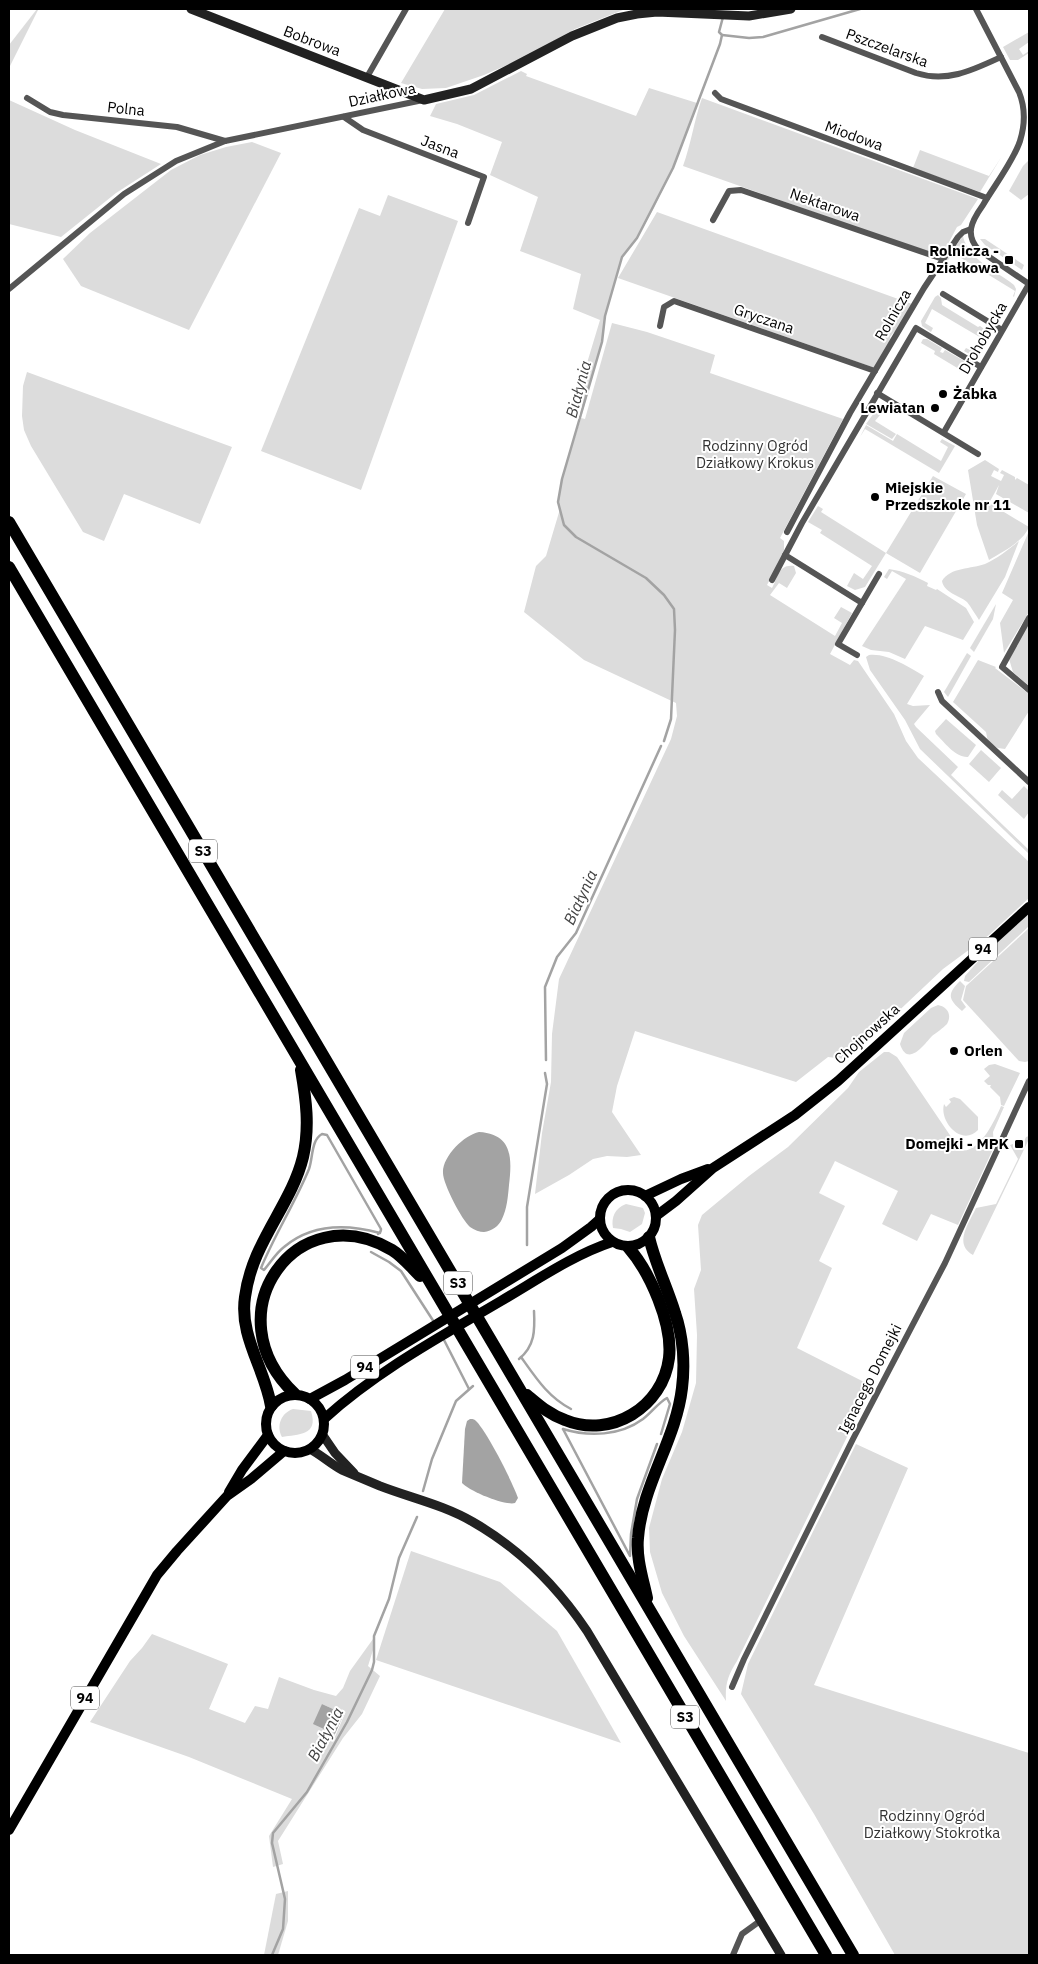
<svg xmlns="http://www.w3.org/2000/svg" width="1038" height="1964" font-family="'IBM Plex Sans',sans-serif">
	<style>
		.green { fill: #dcdcdc; fill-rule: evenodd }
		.water { fill: #a3a3a3 }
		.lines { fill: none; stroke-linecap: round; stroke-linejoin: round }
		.stream { stroke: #a3a3a3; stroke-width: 2.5 }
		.street { stroke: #555; stroke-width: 6 }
		.secondary { stroke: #222; stroke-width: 9 }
		.primary { stroke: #000; stroke-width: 10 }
		.highway { stroke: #000; stroke-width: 12 }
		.poi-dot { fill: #000; stroke: #fff; stroke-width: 2 }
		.labels { text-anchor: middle; stroke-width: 4; stroke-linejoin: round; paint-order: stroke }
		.shield { fill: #fff; stroke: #4c4c4c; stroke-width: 1 }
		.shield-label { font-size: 14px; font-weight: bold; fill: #000 }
		.street-label { font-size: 15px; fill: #000; stroke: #fff }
		.poi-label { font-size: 15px; font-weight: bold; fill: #000; stroke: #fff; text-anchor: end }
		.park-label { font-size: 15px; fill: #333; stroke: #fff }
		.water-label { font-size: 16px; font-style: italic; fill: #444; stroke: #fff }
	</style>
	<rect width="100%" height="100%" fill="#fff"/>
	<!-- green -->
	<g class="green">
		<path d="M37,9L38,10L9,68V45Z"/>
		<path d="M445,9H642L623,10L575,29L521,59L484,75L446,88L422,89L401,83Z"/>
		<path d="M1029,32V42L1019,49L1023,55L1029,51V53L1018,60H1010L1003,47Z"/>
		<path d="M521,71L527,74L526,76L636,116L649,88L697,103L673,168L654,208L637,238L622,257L605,316L602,342L581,418L585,419L612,323L647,332L715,355L710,373L843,419L780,538L784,541V553L767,585L772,588C778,578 778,564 794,566L796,573L787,588L779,583L770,595L835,636L842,623L834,618L841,607L852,613L830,654L850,665L854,660L858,661L894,714L906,741L918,758L1029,862V898L989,935L943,969L851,1056L846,1059L828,1057L796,1082L635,1031L617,1086L612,1112L641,1155L627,1157L607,1156L593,1159L569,1175L535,1194L542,1133L551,1082L552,1034L559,979L671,739L677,716L676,703L584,660L524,612L536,566L546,556L560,509L558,502L562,479L581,418L584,373L600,320L573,309L581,274L520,251L538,197L490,175L502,142L457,124L430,116L436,104L474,95Z"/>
		<path d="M702,98L978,199L961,225L957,227L941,257L683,166C691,144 694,121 702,98Z"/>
		<path d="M9,100L75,130L161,164L116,193L61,237L9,224Z"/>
		<path d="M252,142L281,153L189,330L81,286L63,259L90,233L171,170L200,155L226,147Z"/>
		<path d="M920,150L989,176L1002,156L980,192L913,168Z"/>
		<path d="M1029,160V194L1021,200L1009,191L1023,166Z"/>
		<path d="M388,195L458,221L361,490L261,451L359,208L380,216Z"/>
		<path d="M657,212L912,304L896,331L893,333L890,337L891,340L875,368L618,278Z"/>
		<path d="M963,236C968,260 997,271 1014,285L1016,289L1014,297L1013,296L1015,291L953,253L946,263L944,262Z"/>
		<path d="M980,239H985L1024,265L1022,270L985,245Z"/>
		<path d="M938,295L941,298L942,305L978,327L980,326L987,331L988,339L978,356H973L964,351L966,348L974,352L983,339L932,309L925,323L933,328L931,332L922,326L921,321L935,297Z"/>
		<path d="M923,339H927L942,348L940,352L943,353L945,350L966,362L960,372L959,369L934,354L935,351L921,343Z"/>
		<path d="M27,372L232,447L200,524L124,494L104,541L83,532L31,446L24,430L22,416L23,386Z"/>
		<path d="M879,406H886L895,410L893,414L885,409L875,421L896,434L892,439L866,424Z"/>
		<path d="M866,425L893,441L897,434L941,461L948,447L940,442L942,439L955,446L939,473L865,429L860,437Z"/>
		<path d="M985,460L999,469L998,472L994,470L991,476L1001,481L1004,475L1000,473L1002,470L1015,477V480L1017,478L1029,485V513L996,494L999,485L989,503L1029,527C1023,542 1002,552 989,560L977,525L968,470Z"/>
		<path d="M933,476L966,494L920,573L886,553L865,587L855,590L847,586L854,573L863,579L872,566L820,533L822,530L808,522L818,506L823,509L821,512L886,553Z"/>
		<path d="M1029,531V612L1004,653L1000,623L1013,600L1002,593Z"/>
		<path d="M1019,541L1005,577L979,620C975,614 971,607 967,602C959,595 944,593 942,581C950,567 972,569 985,564C998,558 1008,550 1019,541Z"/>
		<path d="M889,569C903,571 915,576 928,583L927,586L936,590L937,589L966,608L974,622L963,640L925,626L905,659L889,652L871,650L862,646L906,579L892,571L887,579L884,577Z"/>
		<path d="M996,604L993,619L974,652L970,648Z"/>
		<path d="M1029,623V684L1028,685L1013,672L1009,659Z"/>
		<path d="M967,653L971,656L948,697L944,692Z"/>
		<path d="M869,655C888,653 908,667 924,676L907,704L913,706L930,705L914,724L916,727L958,767L951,775L1029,850V854L920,749L905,720L870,670L866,657Z"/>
		<path d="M978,660L996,667L995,668L1029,694V711L1005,749L998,748L988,742L986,732L953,702Z"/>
		<path d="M946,719L976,745L968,757C956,758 944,742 936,734L935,731Z"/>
		<path d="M981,750L1001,768L989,782L969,764Z"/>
		<path d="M1024,786L1029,791V812L1024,819L998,795L1002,790L1012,799Z"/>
		<path d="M1029,913V926L969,982L964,981L965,976L989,949Z"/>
		<path d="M1029,928V1061L1025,1062L1019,1061L963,1000L966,986Z"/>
		<path d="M960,981L965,986L961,1000L966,1007L962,1011C948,999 947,994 960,981Z"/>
		<path d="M938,1005C948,1007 952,1015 947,1024C943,1028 936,1033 932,1036C926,1042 908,1069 900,1044L904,1033L931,1008Z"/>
		<path d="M884,1052H889L897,1057L960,1150C979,1155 995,1120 1001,1106L1004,1107L993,1132L994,1147L958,1225L931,1214L917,1241L882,1224L898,1191L835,1161L819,1193L845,1206L819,1261L832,1268L797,1348L872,1386L737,1661C728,1675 725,1684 726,1701L684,1636L662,1593L650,1552L649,1528L662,1479L682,1432L696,1383L697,1335L694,1289L701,1270L698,1225L702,1215L749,1176L788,1147L848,1088L859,1072Z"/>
		<path d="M995,1064L1020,1073L1004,1106L1001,1105L1000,1097L990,1087L991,1085H988L984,1081L990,1076L984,1069L989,1065Z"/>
		<path d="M954,1097L960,1099L978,1117V1130C962,1147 939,1122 944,1104L946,1107L951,1102L949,1099Z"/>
		<path d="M1029,1136V1139L973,1255C953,1244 969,1223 976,1208L996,1204L1018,1159L1010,1145L1016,1143L1015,1144L1021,1147L1026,1137Z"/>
		<path d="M626,1204L643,1208L645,1213L642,1224L630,1232L621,1229L613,1228C611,1217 615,1208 626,1204Z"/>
		<path d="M293,1409L311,1411C319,1436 298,1434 282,1437C276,1426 281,1413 293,1409Z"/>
		<path d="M856,1444L908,1468L814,1685L1029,1753V1955H895L814,1814L741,1694L748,1664Z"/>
		<path d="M411,1551L500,1582L557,1631L621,1743L376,1660Z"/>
		<path d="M152,1634L228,1664L209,1709L245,1723L255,1706L268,1709L279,1677L314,1690L336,1696L343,1688L350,1671L373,1639V1650L368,1666L380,1676L362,1714L343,1738L278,1841L283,1864L273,1867L269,1836L292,1799L189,1757L90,1722L130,1661L142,1648ZM322,1704L344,1714L346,1711L334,1739L335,1734L329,1731Z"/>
		<path d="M288,1891V1921L278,1955H264L276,1894Z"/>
	</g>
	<!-- water -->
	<g class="water">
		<path d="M479,1132C513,1134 512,1159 509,1185C508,1196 507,1209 502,1219C499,1226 492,1231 484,1232C480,1232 474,1230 470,1227C462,1220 443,1184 443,1173C442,1157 464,1135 479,1132Z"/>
		<path d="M470,1419C474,1419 474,1419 477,1422C488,1434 512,1481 518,1498L515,1503C505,1506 469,1491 462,1483L465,1429L467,1421Z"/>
		<path d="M322,1704L344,1714L335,1734L313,1724Z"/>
	</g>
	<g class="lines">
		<!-- stream -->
		<g class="stream">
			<path d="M722,35L749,38L763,37L860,9"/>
			<path d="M664,741L671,719L675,630L674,609L664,595L646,578L576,537L564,525L558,502L562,479L602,342L605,316L622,257L637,238L673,168L720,44L722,35L719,32L723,17"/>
			<path d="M546,1060L545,987L557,957L576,933L661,746"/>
			<path d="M378,1234C380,1233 381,1232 381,1229L327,1135L322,1134C311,1140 313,1158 309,1169C295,1203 275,1234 261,1268L264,1270C271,1262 276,1253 284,1247C311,1224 347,1224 380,1233"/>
			<path d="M527,1245V1207L547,1084L545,1073"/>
			<path d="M371,1252L389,1262L401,1271L434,1322"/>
			<path d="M443,1338L469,1389"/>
			<path d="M521,1357C536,1378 548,1397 571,1409"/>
			<path d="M519,1359C535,1346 535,1330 534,1311"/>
			<path d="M563,1429L630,1556L631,1534L637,1499L657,1444"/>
			<path d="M563,1429C589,1437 620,1436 643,1419C652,1412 658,1403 667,1398L670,1404L661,1434"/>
			<path d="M423,1491L432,1459L456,1401L473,1386"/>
			<path d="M272,1955L283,1929L285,1899L272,1843L273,1833L307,1792L347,1722L372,1670L374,1662V1636L389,1599L399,1558L417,1517"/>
		</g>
		<!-- street -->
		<g class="street">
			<path d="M976,9L1019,92C1025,107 1025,125 1020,141C1013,162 994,186 983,205C978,212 972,221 971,229C970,237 973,244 979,250L1029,284"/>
			<path d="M822,37L916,73C947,83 973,70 1001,57"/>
			<path d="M367,77L406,9"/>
			<path d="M715,93L721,99L987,198"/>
			<path d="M27,98L50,112L63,115L177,127L225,141"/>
			<path d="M344,117L363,130L484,177L468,223"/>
			<path d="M713,220L729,191L741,190L943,259"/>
			<path d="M9,289L124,194L176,161L225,141L423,100"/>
			<path d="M943,294L1002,330"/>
			<path d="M660,326L664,307L674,301L875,371"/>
			<path d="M877,393L978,454"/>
			<path d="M944,432L1029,284"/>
			<path d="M787,532L850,413L924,288L958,237L963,232L971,229"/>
			<path d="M785,555L862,603"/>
			<path d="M772,580L802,523L916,328L981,367"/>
			<path d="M1029,618L1002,667L1029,690"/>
			<path d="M857,655L838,644L879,574"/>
			<path d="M938,692L942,701L1029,782"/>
			<path d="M732,1687L744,1659L853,1439L945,1263L1029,1081"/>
			<path d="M733,1955L742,1934L760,1921"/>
		</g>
		<!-- secondary -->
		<g class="secondary">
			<path d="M191,9L424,100L471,89L572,36L617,18L637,14L657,12L749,16L791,9"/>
			<path d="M322,1434L335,1453L354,1473"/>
			<path d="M310,1449C321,1455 331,1464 342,1470C354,1475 368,1481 380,1486C411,1498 444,1505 473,1522C520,1549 557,1586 587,1631L781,1955"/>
		</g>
		<!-- primary -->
		<g class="primary">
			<circle cx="628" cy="1218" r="28"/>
			<path d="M645,1196L681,1179L708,1169"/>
			<path d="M656,1216L676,1201L713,1168L795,1115L838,1081L1029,907"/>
			<circle cx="295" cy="1424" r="29"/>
			<path d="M310,1399L345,1380L562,1248L591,1227L600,1219"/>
			<path d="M324,1419C377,1371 440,1337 501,1301C537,1280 573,1255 612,1242"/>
			<path d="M229,1492L242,1470L268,1435"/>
			<path d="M9,1830L157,1575L177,1551L227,1496L251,1479L284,1451"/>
		</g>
		<!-- highway -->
		<g class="highway">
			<path d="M9,522L853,1955"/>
			<path d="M9,567L826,1955"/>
			<path d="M295,1394C211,1315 296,1194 392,1250C402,1256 411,1267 420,1276"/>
			<path d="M527,1395C539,1405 550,1415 565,1420C611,1439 663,1407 669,1358C673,1324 650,1272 628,1247"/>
			<path d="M271,1406C265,1369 239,1336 245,1297C252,1242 291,1206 303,1157C310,1127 306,1099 301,1070"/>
			<path d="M647,1598C643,1579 636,1558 638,1538C642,1485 676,1440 682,1388C685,1364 683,1336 675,1313C667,1287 655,1263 649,1237"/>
		</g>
	</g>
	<!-- markers -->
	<g class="poi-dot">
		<rect x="1004" y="255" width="10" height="10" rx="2.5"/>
		<circle cx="943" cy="394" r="5"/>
		<circle cx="935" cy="408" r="5"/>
		<circle cx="875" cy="497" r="5"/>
		<circle cx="954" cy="1051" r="5"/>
		<rect x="1014" y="1139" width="10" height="10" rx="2.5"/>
	</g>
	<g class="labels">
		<!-- shield labels -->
		<g class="shield">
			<rect x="189" y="839.5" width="28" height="23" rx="4"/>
			<rect x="969" y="937.5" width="28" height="23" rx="4"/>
			<rect x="444" y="1271.5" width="28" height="23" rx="4"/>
			<rect x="351" y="1355.5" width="28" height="23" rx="4"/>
			<rect x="71" y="1686.5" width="28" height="23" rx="4"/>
			<rect x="671" y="1705.5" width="28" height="23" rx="4"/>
		</g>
		<g class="shield-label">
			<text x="203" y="856">S3</text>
			<text x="983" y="954">94</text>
			<text x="458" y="1288">S3</text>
			<text x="365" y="1372">94</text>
			<text x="85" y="1703">94</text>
			<text x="685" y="1722">S3</text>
		</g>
		<!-- street labels -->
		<g class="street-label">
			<text transform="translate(312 41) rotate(21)" y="5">Bobrowa</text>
			<text transform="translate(887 48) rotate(20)" y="5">Pszczelarska</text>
			<text transform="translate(382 95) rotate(-12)" y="5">Działkowa</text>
			<text transform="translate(126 109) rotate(6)" y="5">Polna</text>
			<text transform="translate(854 136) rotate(20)" y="5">Miodowa</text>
			<text transform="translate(440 147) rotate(21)" y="5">Jasna</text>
			<text transform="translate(825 205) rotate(19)" y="5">Nektarowa</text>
			<text transform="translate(893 315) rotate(-60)" y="5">Rolnicza</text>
			<text transform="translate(764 319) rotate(19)" y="5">Gryczana</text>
			<text transform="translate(983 338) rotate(-60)" y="5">Drohobycka</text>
			<text transform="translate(867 1034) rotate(-42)" y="5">Chojnowska</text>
			<text transform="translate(870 1379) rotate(-63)" y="5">Ignacego Domejki</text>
		</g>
		<!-- poi labels -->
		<g class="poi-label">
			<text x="999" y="256">Rolnicza -<tspan x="999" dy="17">Działkowa</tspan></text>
			<text x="953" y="399" text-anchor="start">Żabka</text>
			<text x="925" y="413">Lewiatan</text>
			<text x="885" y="493" text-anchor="start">Miejskie<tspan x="885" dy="17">Przedszkole nr 11</tspan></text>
			<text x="964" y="1056" text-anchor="start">Orlen</text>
			<text x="1009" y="1149">Domejki - MPK</text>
		</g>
		<!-- park labels -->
		<g class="park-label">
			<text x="755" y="451">Rodzinny Ogród<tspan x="755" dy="17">Działkowy Krokus</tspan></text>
			<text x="932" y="1821">Rodzinny Ogród<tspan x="932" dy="17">Działkowy Stokrotka</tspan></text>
		</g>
		<!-- water labels -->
		<g class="water-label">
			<text transform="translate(578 389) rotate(-75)" y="6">Białynia</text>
			<text transform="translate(580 897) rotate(-65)" y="6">Białynia</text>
			<text transform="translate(325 1734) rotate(-62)" y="6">Białynia</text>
		</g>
	</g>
	<!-- border -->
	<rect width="1038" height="1964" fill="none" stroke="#000000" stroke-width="20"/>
</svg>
